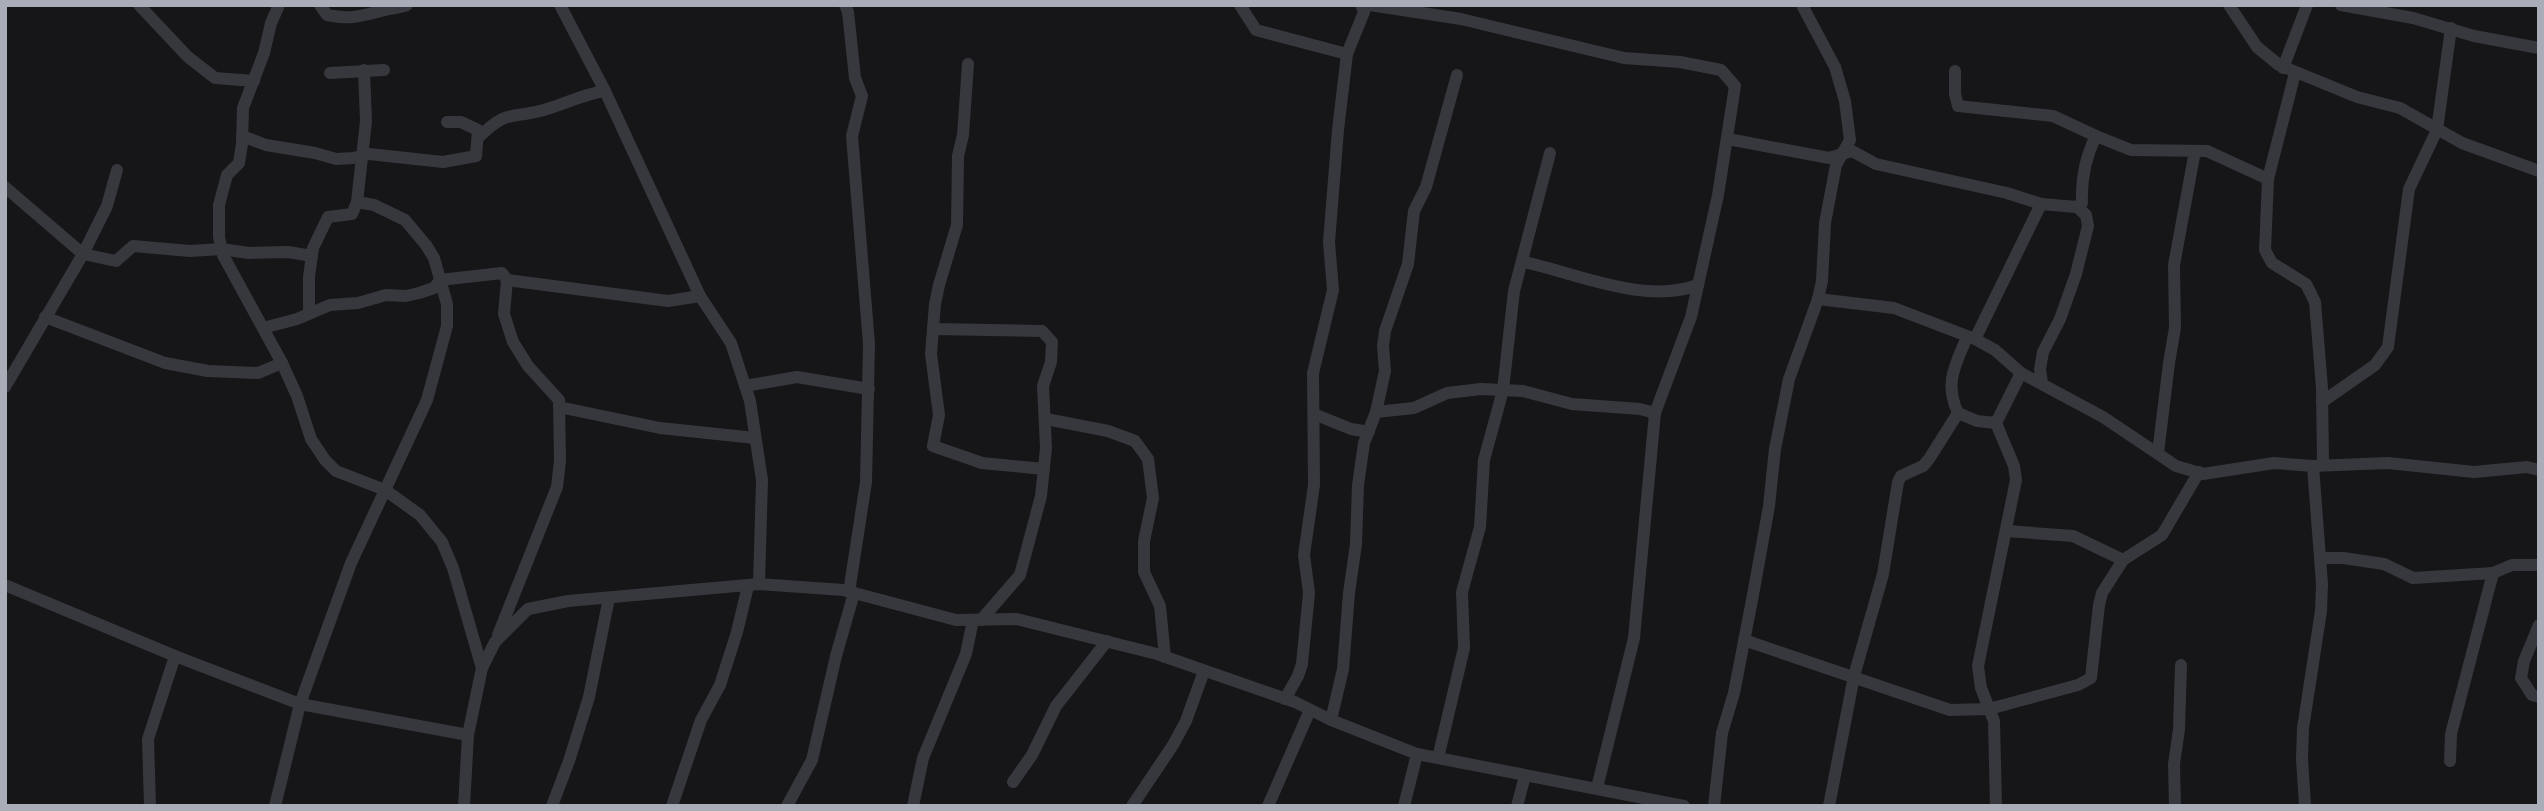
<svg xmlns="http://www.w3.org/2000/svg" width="2544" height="811" font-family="'Nunito Sans',sans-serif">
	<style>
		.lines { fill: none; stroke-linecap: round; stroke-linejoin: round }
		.minor { stroke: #37383d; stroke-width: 12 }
	</style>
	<rect width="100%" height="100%" fill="#161618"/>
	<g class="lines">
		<!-- minor -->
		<g class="minor">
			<path d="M139,5L188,57L215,78L254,81"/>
			<path d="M279,5L271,23L264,53L243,108L242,144L239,163L227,175L219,205V237L223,255L282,363L297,396L311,439L325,460L336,471L385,490L420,515L442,542L453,568L482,668"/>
			<path d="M320,5L327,15C353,20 360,16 385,10C392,8 400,8 407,5"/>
			<path d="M560,5L605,91L700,296L731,343L750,401L762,480L759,584"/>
			<path d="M845,5L848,12L855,78L862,96L852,136L869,344L866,482L849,592"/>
			<path d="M1240,5L1256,30L1347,54"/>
			<path d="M1370,5L1461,19L1624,58L1680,62L1721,70L1735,86L1718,195L1691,317L1655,413L1634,638L1597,788"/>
			<path d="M2229,5L2257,47L2279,65L2357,97L2400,108L2462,143L2539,171"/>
			<path d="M2341,5L2413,18L2474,36L2539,48"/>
			<path d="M968,64L963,135L958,156L957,225L939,285L935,304L931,354L939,415L933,446L982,463L1044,469"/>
			<path d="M2283,68L2307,5"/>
			<path d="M1955,71V94L1958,106L2053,116L2096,136"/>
			<path d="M330,73L384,70"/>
			<path d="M242,136L266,145L315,153L336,159L353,158L369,154L443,162L476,156L478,130L461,122H447"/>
			<path d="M478,138C509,107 512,120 547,109C567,103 584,94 605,91"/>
			<path d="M1728,139L1829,158L1852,151L1876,164L2007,193L2041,204L2077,207L2082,203C2081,178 2085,158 2096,136L2131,150L2207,151L2268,179L2265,250L2272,263L2306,284L2315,302L2322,388L2323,463"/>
			<path d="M2268,179L2295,73"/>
			<path d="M5,187L83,254L116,261L133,246L190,251L221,249L249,253L288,252L312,256"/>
			<path d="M2041,204L1975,339L1995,350L2021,373L2103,417L2176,466L2203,474L2274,463L2313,466L2388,463L2474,472L2527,467L2539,470"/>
			<path d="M1523,262C1577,273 1644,305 1698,285"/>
			<path d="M440,280L502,273L507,280L668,301L700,296"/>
			<path d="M1818,299L1894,308L1975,339"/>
			<path d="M309,313V277L313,248L328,217L352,214L357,202L366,121L364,70"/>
			<path d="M45,317L165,363L208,371L258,373L282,363"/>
			<path d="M263,328L297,319L330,305L358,303L386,295L406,296L419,293L434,288L440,280"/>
			<path d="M933,329L1042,331L1052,342L1051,362L1043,386L1046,448L1041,496L1020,575L981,620"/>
			<path d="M2042,383L2040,369L2043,352L2060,319L2076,274L2088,226L2086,215L2077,207"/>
			<path d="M745,386L797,377L869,389"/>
			<path d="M5,387L83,254L107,206L117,170"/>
			<path d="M2322,402L2375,365L2388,347L2409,189L2437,130L2451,28"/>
			<path d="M559,407L660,428L755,438"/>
			<path d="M1376,412L1414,408L1447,393L1481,389L1523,391L1572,404L1640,409L1655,413"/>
			<path d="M1958,413C1944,383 1955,366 1967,337"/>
			<path d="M1314,414L1351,429L1369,432"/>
			<path d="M1046,419L1108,431L1135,441L1148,459L1153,498L1144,541V572L1160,606L1165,657"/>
			<path d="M2158,453L2169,363L2175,328L2174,265L2195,151"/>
			<path d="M2007,531L2073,536L2123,560"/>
			<path d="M2321,558H2343L2384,564L2413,578L2493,573"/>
			<path d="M5,585L175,656L300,704L468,735"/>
			<path d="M2539,625L2524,661L2521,678L2532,695L2539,697"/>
			<path d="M498,635L557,487L560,461L559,400L528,366L513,342L504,314L507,280"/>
			<path d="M1744,640L1950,710L1989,709L2078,685L2091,678L2099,605L2102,593L2123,560L2162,535L2199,472"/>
			<path d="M1285,699L1298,676L1302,664L1309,593L1304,555L1314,485L1313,373L1333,290L1329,242L1338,130L1347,54L1364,12L1361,5"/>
			<path d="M1331,720L1343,669L1349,593L1356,544L1358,485L1364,443L1376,412L1385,371L1383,346L1385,331L1408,264L1414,211L1426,187L1457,75"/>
			<path d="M1438,758L1464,648L1462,592L1480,527L1484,460L1503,390L1514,291L1550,153"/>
			<path d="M2450,761L2451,734L2493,573L2512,565H2539"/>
			<path d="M1013,782L1032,755L1056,706L1107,641"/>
			<path d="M150,806L148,739L175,656"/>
			<path d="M275,806L300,704L351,563L427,400L447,326V304L434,258L426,245L405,220L374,205L357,202"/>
			<path d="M464,806L468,735L482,668L495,642L528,609L568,601L759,584L843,590L956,620L1017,619L1157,654L1295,702L1331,720L1417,754L1684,806"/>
			<path d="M552,806L569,761L589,697L609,598"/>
			<path d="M672,806L701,720L720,685L737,632L748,586"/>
			<path d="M787,806L812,760L836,656L854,593"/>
			<path d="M913,806L923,758L966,654L973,620"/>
			<path d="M1132,806L1173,745L1186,721L1204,671"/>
			<path d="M1268,806L1310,710"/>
			<path d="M1404,806L1417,754"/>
			<path d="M1517,806L1525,776"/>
			<path d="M1714,806L1722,733L1734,693L1753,595L1769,506L1775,449L1789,379L1818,299L1822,281L1825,223L1836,165L1850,140L1845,101L1835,67L1802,5"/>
			<path d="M1829,806L1854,676L1883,574L1898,482L1901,476L1923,466L1929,459L1958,413L1977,421L1996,423"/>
			<path d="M1996,806L1994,721L1981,688L1978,666L2016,480L2014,466L1996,423L2021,373"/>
			<path d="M2175,806L2174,764L2179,729L2181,665"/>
			<path d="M2305,806L2302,759L2303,728L2321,611L2322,584L2313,466"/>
		</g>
	</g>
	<!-- border -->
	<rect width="2544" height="811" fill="none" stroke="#a8adb8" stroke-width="14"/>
</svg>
